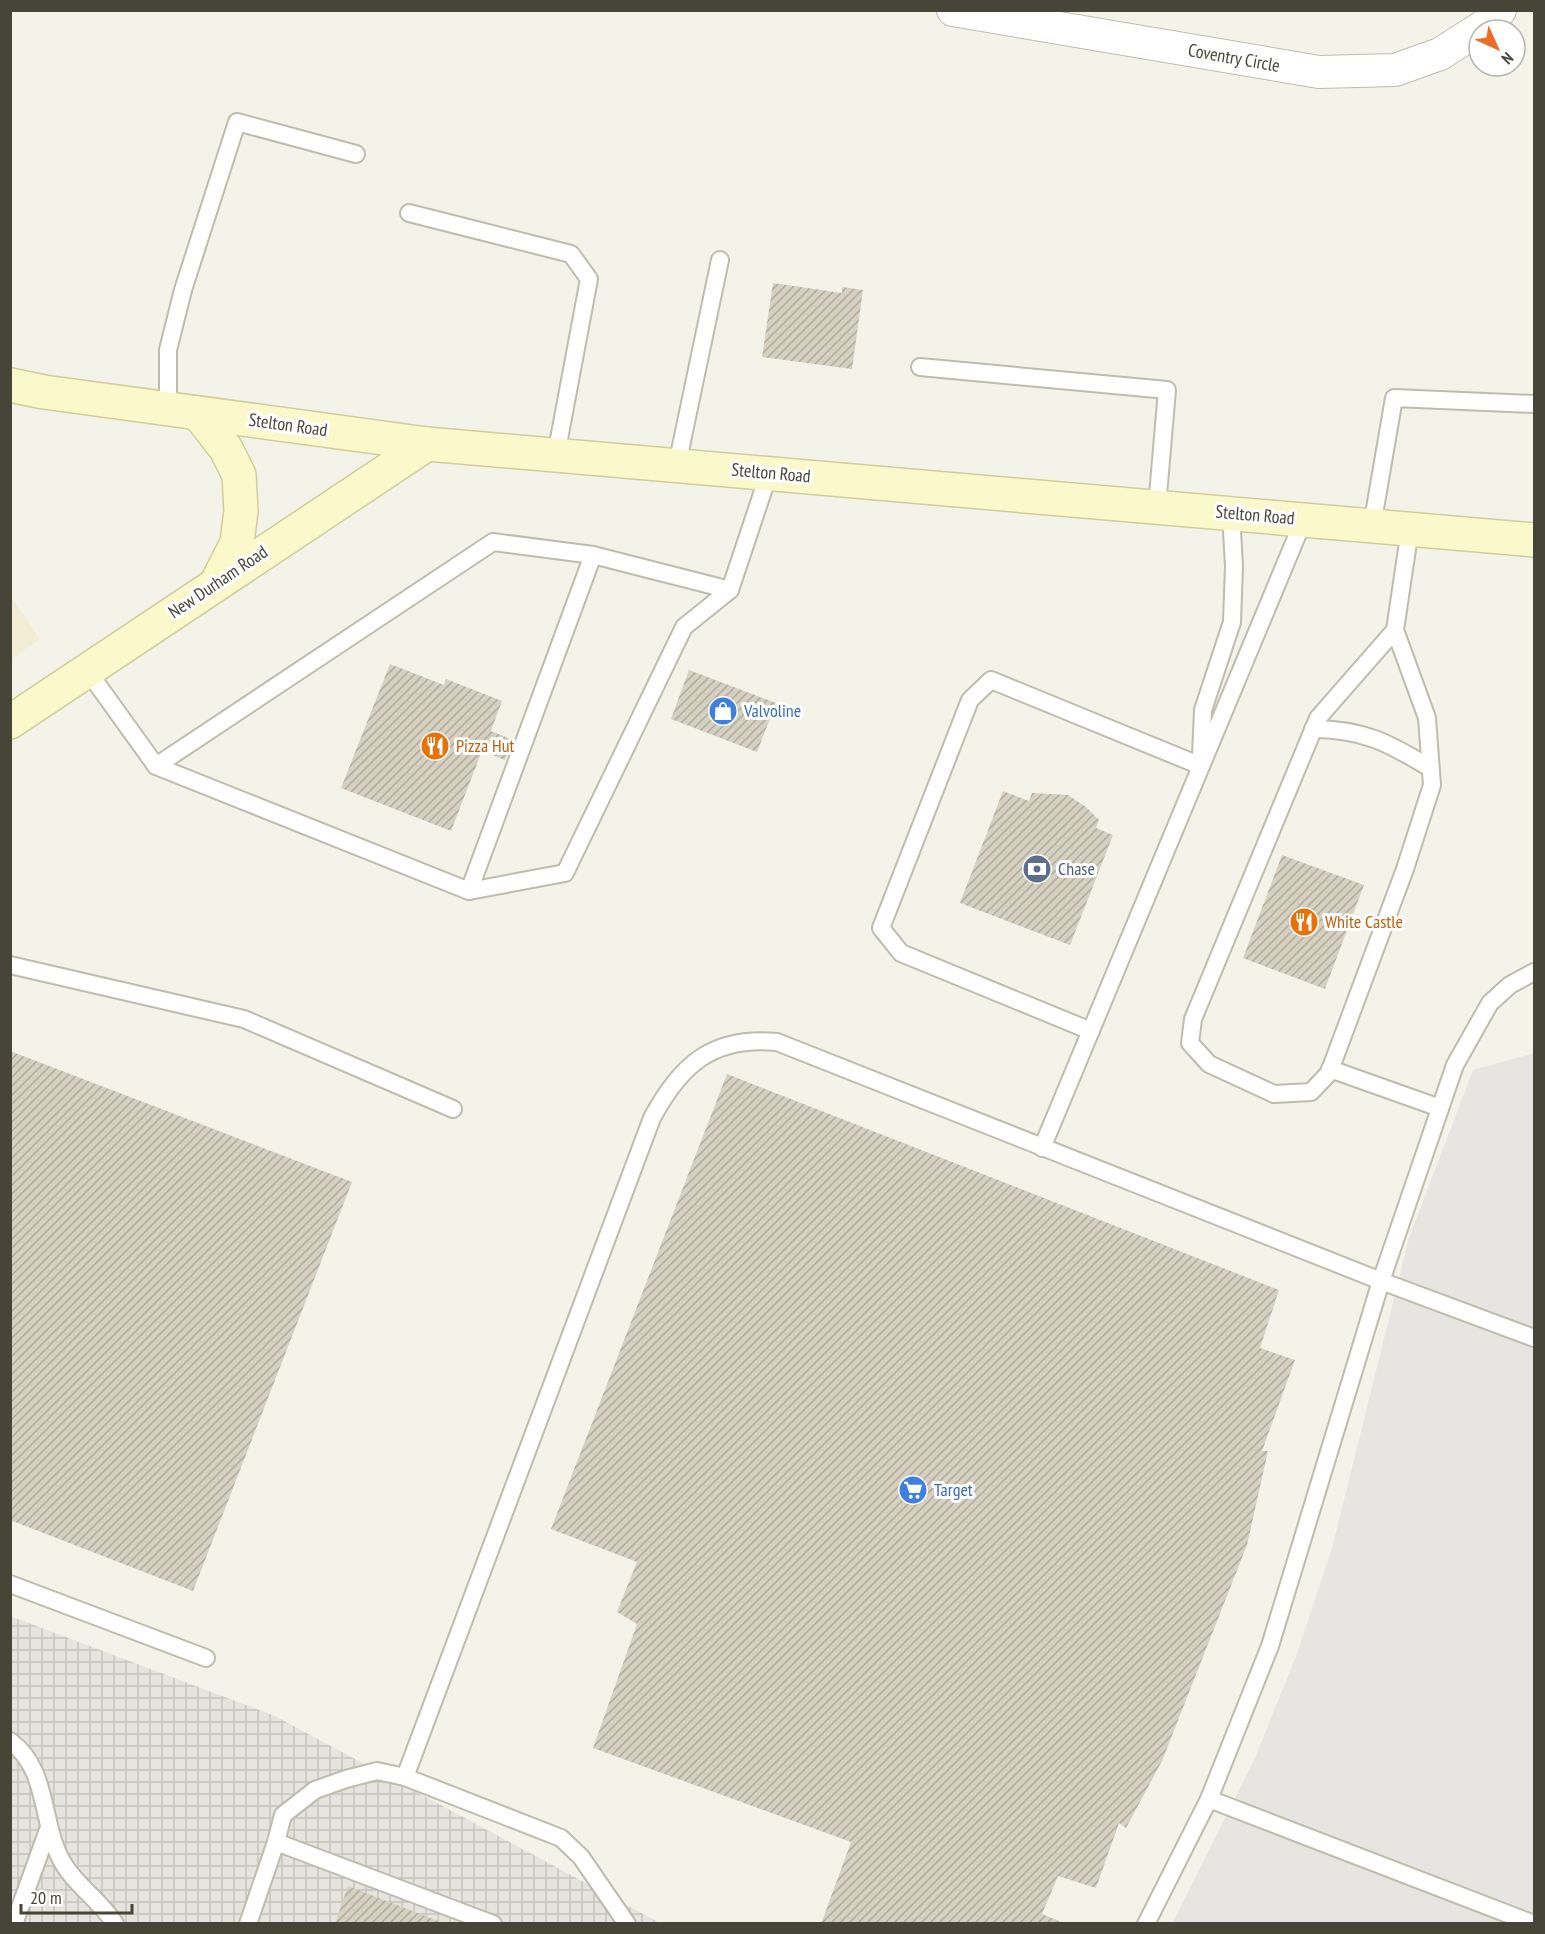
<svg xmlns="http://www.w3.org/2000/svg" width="1545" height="1934" font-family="'PT Sans Narrow',sans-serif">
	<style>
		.commercial { fill: #f4edd6 }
		.industrial { fill: url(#industrial-grid) }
		.parking { fill: #e6e5e1 }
		.building { fill: url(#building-hatch) }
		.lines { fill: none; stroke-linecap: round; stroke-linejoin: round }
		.service-casing { stroke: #bfbcad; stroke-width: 20 }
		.minor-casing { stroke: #bfbcad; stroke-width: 34 }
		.secondary-casing { stroke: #d0cd9c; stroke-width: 36 }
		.service { stroke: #fff; stroke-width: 16 }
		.minor { stroke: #fff; stroke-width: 32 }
		.secondary { stroke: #fbf9cc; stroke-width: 33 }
		.labels { text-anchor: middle; stroke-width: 6; stroke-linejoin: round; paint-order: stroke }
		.street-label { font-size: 18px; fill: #474438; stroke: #fff }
		.shop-label { font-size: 18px; fill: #366cbe; stroke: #fff; text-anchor: start }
		.food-label { font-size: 18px; fill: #c56008; stroke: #fff; text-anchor: start }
		.service-label { font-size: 18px; fill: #4e5e75; stroke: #fff; text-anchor: start }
	</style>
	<defs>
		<pattern id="industrial-grid" width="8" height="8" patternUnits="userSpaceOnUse" patternTransform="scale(1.5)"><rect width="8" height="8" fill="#e6e4de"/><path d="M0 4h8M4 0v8" fill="none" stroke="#c7c5bf"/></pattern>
		<pattern id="building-hatch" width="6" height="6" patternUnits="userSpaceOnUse" patternTransform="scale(1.5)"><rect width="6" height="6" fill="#d5d0c0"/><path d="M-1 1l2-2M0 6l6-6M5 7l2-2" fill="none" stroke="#afaa9d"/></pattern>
	</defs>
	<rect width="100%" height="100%" fill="#f4f3ea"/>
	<!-- commercial -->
	<path class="commercial" d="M10,595L40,639L11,659H10Z"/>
	<!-- industrial -->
	<path class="industrial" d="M10,1616L275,1716L660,1923H11Z"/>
	<!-- parking -->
	<path class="parking" d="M1534,1053V1923L1172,1924L1255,1758L1297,1654L1332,1548L1409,1238L1473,1070Z"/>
	<!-- building -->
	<g class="building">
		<path d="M773,283L842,293V287L863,290L852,369L762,357Z"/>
		<path d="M390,664L444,685L446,679L502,701L491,731L513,740L505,760L482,751L451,831L341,788Z"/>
		<path d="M689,670L776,703L757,752L671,719Z"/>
		<path d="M1003,791L1029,801L1032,793L1068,795L1086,807L1099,820L1096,828L1113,835L1070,945L960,903Z"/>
		<path d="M1282,855L1364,885L1325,989L1243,958Z"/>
		<path d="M10,1051L352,1182L193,1591L10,1520Z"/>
		<path d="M727,1074L1279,1290L1260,1348L1295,1360L1262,1451H1268L1247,1545L1162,1761L1126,1828L1119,1823L1096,1888L1058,1876L1042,1914L1066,1924H821L851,1842L593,1748L637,1624L617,1612L637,1562L551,1529Z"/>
		<path d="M348,1886L443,1923V1924H335Z"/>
	</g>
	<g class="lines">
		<!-- service casing -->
		<g class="service-casing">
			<g id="service">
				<path d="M409,213L571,254L589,279L556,455"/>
				<path d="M920,367L1167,390L1157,507"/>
				<path d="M168,409V350L183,290L237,122L356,154"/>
				<path d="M677,465L720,260"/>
				<path d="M1372,526L1394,398L1534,404"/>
				<path d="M1395,630L1318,718L1193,1019L1190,1043L1209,1064L1274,1094L1311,1092L1329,1073L1405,869L1432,785L1427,718L1395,630L1410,529"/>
				<path d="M87,670L156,766L469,891L593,555"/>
				<path d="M1313,729C1363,729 1389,743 1430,768"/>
				<path d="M1201,756L1203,710L1232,622L1234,566L1231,513"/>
				<path d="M156,766L493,542L593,555L730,590"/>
				<path d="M469,891L565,873L684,627L730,590L769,473"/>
				<path d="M10,965L244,1019L453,1109"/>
				<path d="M1091,1031L901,953L881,928L970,700L991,680L1201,766"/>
				<path d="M1330,1069L1440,1108"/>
				<path d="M1042,1148L1304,519"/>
				<path d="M10,1584L206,1658"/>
				<path d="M10,1741C50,1770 40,1825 63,1863C76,1886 101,1901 115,1924"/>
				<path d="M405,1777L652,1118C681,1064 713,1036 777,1042L1381,1281L1455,1065L1490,1003L1510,985L1534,972"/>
				<path d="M276,1842L493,1924"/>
				<path d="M14,1924L48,1830"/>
				<path d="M248,1924L276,1842L283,1815L315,1790L346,1779L377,1771L405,1777L561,1838L581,1857L627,1924"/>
				<path d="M1146,1924L1209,1799"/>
				<path d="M1534,1924L1209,1799L1270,1646L1381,1281L1534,1338"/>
			</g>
		</g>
		<!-- minor casing -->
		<g class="minor-casing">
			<path id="minor" d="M953,10L1319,72L1395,70L1440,54L1487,24L1500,10"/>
		</g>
		<!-- secondary casing -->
		<g class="secondary-casing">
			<g id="secondary">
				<path d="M10,385L44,392L427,444L1534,540"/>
				<path d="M198,413L226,449L239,475L241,511L237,543L217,582"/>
				<path d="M10,722L427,444"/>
			</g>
		</g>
		<!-- service -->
		<use href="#service" class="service"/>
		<!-- minor -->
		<use href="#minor" class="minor"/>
		<!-- secondary -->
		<use href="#secondary" class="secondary"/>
	</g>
	<!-- icons -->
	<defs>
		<g id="shop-disc" transform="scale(1.5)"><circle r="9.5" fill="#3f7fe0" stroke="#fff"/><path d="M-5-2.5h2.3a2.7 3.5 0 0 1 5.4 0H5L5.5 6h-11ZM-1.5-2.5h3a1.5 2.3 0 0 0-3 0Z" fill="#fff"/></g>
		<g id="restaurant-disc" transform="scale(1.5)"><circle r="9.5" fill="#e8710a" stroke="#fff"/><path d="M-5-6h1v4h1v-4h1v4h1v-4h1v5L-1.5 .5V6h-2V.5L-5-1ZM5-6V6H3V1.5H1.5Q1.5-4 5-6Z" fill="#fff"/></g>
		<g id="bank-disc" transform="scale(1.5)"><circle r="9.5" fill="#5c6f8a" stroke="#fff"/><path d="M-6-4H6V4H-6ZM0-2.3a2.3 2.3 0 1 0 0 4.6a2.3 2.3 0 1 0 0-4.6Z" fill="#fff"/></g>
		<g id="supermarket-disc" transform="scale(1.5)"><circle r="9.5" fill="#3f7fe0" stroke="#fff"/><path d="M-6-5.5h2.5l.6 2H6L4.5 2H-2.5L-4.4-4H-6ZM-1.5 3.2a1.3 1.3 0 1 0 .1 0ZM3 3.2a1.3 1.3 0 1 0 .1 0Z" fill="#fff"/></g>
	</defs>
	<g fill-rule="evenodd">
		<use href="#shop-disc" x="723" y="711"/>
		<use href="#restaurant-disc" x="435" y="746"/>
		<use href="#bank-disc" x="1037" y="869"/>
		<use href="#restaurant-disc" x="1304" y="922"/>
		<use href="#supermarket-disc" x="913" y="1490"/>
	</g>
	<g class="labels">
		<!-- street labels -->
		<g class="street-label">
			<text transform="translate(1234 58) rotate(10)" y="6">Coventry Circle</text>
			<text transform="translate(288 425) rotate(8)" y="6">Stelton Road</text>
			<text transform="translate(771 473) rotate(5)" y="6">Stelton Road</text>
			<text transform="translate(1255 515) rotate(5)" y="6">Stelton Road</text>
			<text transform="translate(218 582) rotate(-34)" y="6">New Durham Road</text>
		</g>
		<!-- shop labels -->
		<g class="shop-label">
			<text x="744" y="717">Valvoline</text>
			<text x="934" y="1496">Target</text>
		</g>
		<!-- food labels -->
		<g class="food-label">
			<text x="456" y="752">Pizza Hut</text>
			<text x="1325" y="928">White Castle</text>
		</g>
		<!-- service labels -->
		<g class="service-label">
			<text x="1058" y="875">Chase</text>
		</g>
	</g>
	<!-- border -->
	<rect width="1545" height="1934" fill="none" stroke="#474438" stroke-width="24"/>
	<!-- north arrow -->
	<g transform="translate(1497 48) rotate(135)"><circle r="28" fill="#ffffff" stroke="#b5b4af" stroke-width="1.5"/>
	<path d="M0-4.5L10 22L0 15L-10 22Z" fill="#ec6c28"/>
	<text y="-9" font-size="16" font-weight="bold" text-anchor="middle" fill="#474438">N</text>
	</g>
	<!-- scale -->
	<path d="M21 1904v9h111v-9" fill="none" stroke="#474438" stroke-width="3"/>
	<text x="30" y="1904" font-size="18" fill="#474438" stroke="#ffffff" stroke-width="4.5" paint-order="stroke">20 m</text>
</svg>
